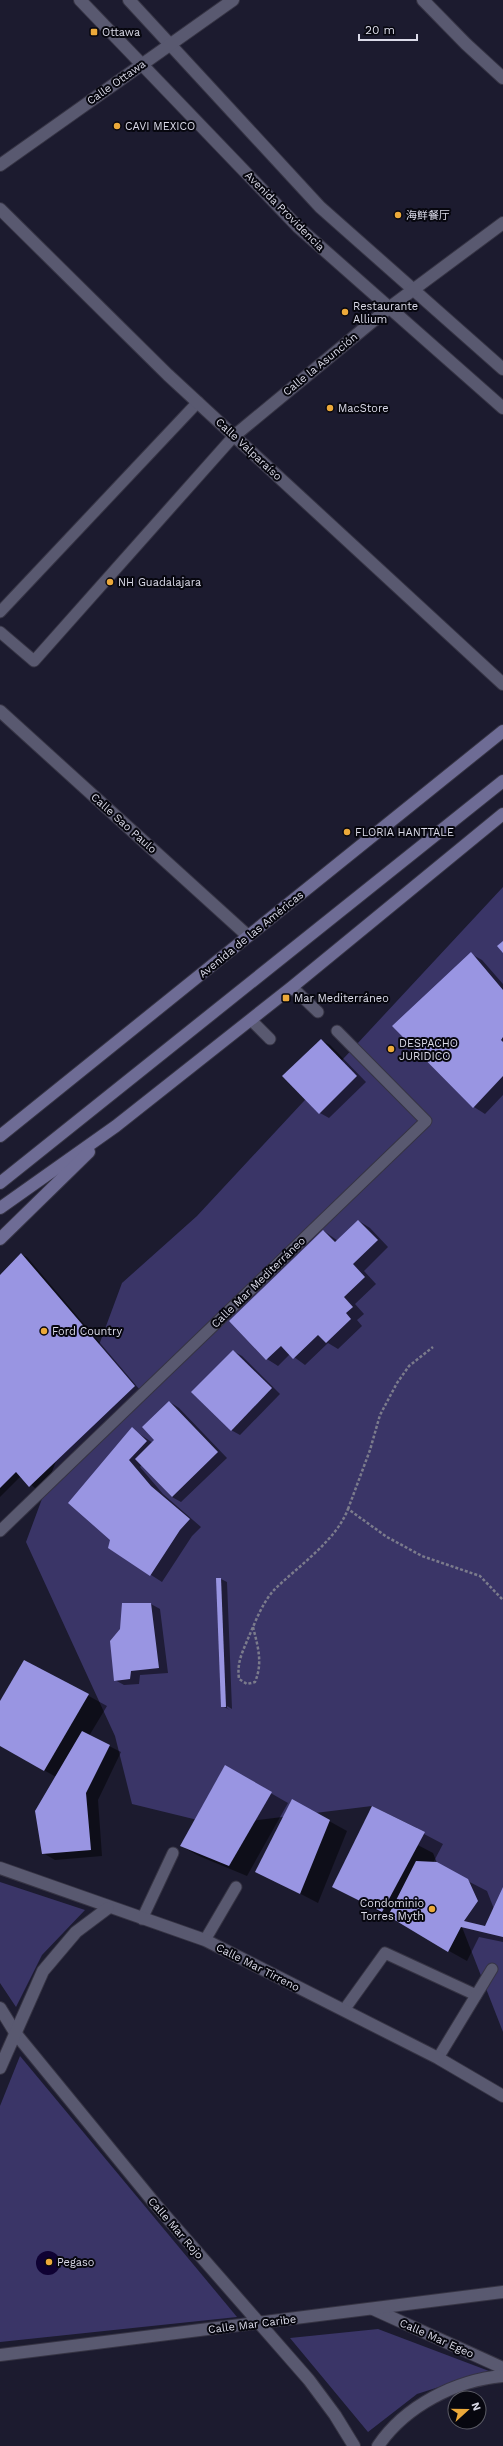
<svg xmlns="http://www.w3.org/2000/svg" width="503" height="2446" font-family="'Work Sans','Noto Sans SC',sans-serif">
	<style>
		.green { fill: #3a3567 }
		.water { fill: #0f0233 }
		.shadow { fill: #0007 }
		.building { fill: #9995e2 }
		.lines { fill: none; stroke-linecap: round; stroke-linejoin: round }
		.lane-casing { stroke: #363444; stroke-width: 13 }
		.street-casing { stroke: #363444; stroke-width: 14 }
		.secondary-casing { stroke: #363444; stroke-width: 14 }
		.path { stroke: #7b7b8c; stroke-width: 2.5; stroke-dasharray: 3 2; stroke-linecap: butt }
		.lane { stroke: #595970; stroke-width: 11 }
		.street { stroke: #595970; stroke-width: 12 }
		.secondary { stroke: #6e6c95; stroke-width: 12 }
		.poi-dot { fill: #eca93a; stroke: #07070f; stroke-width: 1.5 }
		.labels { text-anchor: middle; stroke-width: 4; stroke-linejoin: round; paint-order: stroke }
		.poi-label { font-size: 11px; fill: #dbdbe9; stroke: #07070f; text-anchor: start }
		.street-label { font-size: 11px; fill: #dbdbe9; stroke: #07070f }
	</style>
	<rect width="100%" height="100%" fill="#1c1b2f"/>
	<!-- green -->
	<g class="green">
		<path d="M503,887V2032L433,1853L410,1841L417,1828L372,1806L218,1825L132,1804L115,1736L26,1542L122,1283L197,1216Z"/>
		<path d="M0,1882L85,1910L42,1955L16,2007L0,1983Z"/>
		<path d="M20,2056L237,2317L0,2342V2106Z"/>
		<path d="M378,2329L489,2371L417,2394L368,2432L290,2338Z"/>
	</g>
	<!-- water -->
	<circle class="water" cx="48" cy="2263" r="12"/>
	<!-- shadow -->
	<g class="shadow">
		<path d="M471,954L482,960L503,984V1095L485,1114L474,1107Z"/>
		<path d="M321,1040L330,1045L366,1082L329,1118L320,1113L284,1076Z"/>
		<path d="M359,1221L370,1228L388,1247L364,1271L376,1284L355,1304L364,1314L357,1320L362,1326L338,1349L328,1343L305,1365L290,1354L278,1366L267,1359L324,1231L338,1241Z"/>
		<path d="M21,1254L27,1257L140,1390L36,1489L21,1476L0,1497V1276Z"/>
		<path d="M233,1351L242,1356L280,1394L240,1435L231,1430Z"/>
		<path d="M170,1402L179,1408L227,1458L181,1502L172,1497L142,1464L140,1467L163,1494L201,1527L192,1536L162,1582L109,1548L132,1429L153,1443L156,1440Z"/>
		<path d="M221,1579L227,1582L232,1709L227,1706V1708L230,1710L222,1706Z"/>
		<path d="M151,1604L160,1609L168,1673L140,1675L139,1684L124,1685L115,1680Z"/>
		<path d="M25,1661L107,1706L89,1736L121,1752L98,1800L102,1856L55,1860L43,1853L56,1777L0,1745V1703Z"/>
		<path d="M225,1767L288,1803L247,1876L199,1856L181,1846Z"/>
		<path d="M373,1807L443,1844L433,1863L487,1891L494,1909L503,1890V1942L479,1937L467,1961L333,1886Z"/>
		<path d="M329,1821L347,1831L318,1903L257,1871Z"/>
	</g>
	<!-- building -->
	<g class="building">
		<path d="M503,941V953L497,946Z"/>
		<path d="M471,952L503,990V1037L501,1040L503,1042V1076L473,1108L392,1026Z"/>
		<path d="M321,1039L357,1076L319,1114L282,1076Z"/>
		<path d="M358,1220L378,1240L353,1264L365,1277L344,1297L353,1307L346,1313L351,1319L326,1343L318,1335L293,1359L281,1346L266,1360L229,1321L323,1230L335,1242Z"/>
		<path d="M21,1253L135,1386L29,1487L16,1472L0,1488V1275Z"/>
		<path d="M233,1350L272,1388L231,1431L191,1392Z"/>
		<path d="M169,1401L218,1452L172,1497L135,1459L154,1440L142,1427Z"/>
		<path d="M132,1427L147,1441L129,1460L151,1486L190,1519L180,1530L150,1576L108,1548L110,1540L68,1503Z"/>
		<path d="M216,1578H221L226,1707H221Z"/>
		<path d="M122,1603H151L159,1668L131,1671L130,1679L114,1681L110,1641L120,1629Z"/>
		<path d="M24,1660L89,1694L44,1771L0,1746V1701Z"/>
		<path d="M82,1731L110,1745L86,1793L91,1850L42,1854L35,1811Z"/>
		<path d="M225,1765L272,1792L229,1866L180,1846Z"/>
		<path d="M292,1799L330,1820L300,1894L255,1872Z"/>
		<path d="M372,1806L425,1832L382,1912L332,1887Z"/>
		<path d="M416,1861L437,1862L468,1879L478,1901L464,1921L485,1926L503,1887V1937L461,1927L448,1952L388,1916Z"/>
	</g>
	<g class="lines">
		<!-- lane casing -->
		<g class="lane-casing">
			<g id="lane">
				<path d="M0,612L198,402"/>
				<path d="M0,632L34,661L234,436"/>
				<path d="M292,987L318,1012"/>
				<path d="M251,1020L270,1039"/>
				<path d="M0,1531L426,1121L337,1031"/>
				<path d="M142,1919L173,1853"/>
				<path d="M205,1940L236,1887"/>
				<path d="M344,2010L385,1953L476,1995"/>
				<path d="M438,2058L492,1969"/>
			</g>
		</g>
		<!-- street casing -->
		<g class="street-casing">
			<g id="street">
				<path d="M80,0L298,227L503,408"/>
				<path d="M129,0L320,207L503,369"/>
				<path d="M423,0L466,44L503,78"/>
				<path d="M0,165L233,0"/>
				<path d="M0,209L168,375L503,684"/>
				<path d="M234,436L390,307L503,223"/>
				<path d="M0,711L248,936"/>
				<path d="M0,1868L205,1940L438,2058L503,2096"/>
				<path d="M0,2008L16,2034L156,2205L309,2380L335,2415L354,2446"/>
				<path d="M0,2068L43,1971L76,1932L108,1908"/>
				<path d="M373,2309L503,2368"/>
				<path d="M0,2355L503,2292"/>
				<path d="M378,2446C405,2406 456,2380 503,2376"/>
			</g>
		</g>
		<!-- secondary casing -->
		<g class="secondary-casing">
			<g id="secondary">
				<path d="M0,1136L503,731"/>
				<path d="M0,1183L503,781"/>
				<path d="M0,1208L116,1126L292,987L503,814"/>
				<path d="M0,1239L89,1152"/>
			</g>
		</g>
		<!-- path -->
		<g class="path">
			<path d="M348,1509L370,1450L380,1415L397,1383L409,1366L433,1347"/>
			<path d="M253,1627C258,1647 263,1663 255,1682L247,1684L239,1679C237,1664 241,1655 247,1641C254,1625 262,1603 274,1590C297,1567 336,1541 348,1509L387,1537L422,1556L480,1576L503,1600"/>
		</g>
		<!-- lane -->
		<use href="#lane" class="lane"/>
		<!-- street -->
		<use href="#street" class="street"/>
		<!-- secondary -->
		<use href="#secondary" class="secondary"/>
	</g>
	<!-- markers -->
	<g class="poi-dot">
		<rect x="90" y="28" width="8" height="8" rx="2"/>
		<circle cx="117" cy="126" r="4"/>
		<circle cx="398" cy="215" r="4"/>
		<circle cx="345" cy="312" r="4"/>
		<circle cx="330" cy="408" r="4"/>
		<circle cx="110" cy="582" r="4"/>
		<circle cx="347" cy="832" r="4"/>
		<rect x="282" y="994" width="8" height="8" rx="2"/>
		<circle cx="391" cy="1049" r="4"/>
		<circle cx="44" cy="1331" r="4"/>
		<circle cx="432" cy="1909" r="4"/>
		<circle cx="49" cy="2262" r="4"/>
	</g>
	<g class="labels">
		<!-- poi labels -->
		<g class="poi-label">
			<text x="102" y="36">Ottawa</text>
			<text x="125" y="130">CAVI MEXICO</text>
			<text x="406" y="219">海鲜餐厅</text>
			<text x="353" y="310">Restaurante<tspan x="353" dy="13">Allium</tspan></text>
			<text x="338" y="412">MacStore</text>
			<text x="118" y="586">NH Guadalajara</text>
			<text x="355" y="836">FLORIA HANTTALE</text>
			<text x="294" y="1002">Mar Mediterráneo</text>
			<text x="399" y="1047">DESPACHO<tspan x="399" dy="13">JURIDICO</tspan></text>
			<text x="52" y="1335">Ford Country</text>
			<text x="424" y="1907" text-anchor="end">Condominio<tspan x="424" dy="13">Torres Myth</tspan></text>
			<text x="57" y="2266">Pegaso</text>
		</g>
		<!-- street labels -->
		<g class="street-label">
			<text transform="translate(116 82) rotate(-35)" y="4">Calle Ottawa</text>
			<text transform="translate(285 211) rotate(45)" y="4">Avenida Providencia</text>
			<text transform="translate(320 364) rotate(-39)" y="4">Calle la Asunción</text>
			<text transform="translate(249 449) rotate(43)" y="4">Calle Valparaíso</text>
			<text transform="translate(124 823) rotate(42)" y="4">Calle Sao Paulo</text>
			<text transform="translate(251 934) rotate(-39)" y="4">Avenida de las Américas</text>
			<text transform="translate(258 1282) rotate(-44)" y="4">Calle Mar Mediterráneo</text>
			<text transform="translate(258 1967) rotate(27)" y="4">Calle Mar Tirreno</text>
			<text transform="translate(176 2228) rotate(49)" y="4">Calle Mar Rojo</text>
			<text transform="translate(252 2324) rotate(-7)" y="4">Calle Mar Caribe</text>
			<text transform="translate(437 2338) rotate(24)" y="4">Calle Mar Egeo</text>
		</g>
	</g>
	<!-- north arrow -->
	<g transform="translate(467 2410) rotate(69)"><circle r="19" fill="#07070f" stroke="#5c5c66"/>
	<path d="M0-3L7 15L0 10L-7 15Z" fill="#eca93a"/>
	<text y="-6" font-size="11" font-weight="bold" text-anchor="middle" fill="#dbdbe9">N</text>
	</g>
	<!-- scale -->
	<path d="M359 34v6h58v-6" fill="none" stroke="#dbdbe9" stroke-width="2"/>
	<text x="365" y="34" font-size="12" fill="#dbdbe9" stroke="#07070f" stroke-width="3" paint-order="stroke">20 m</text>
</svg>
